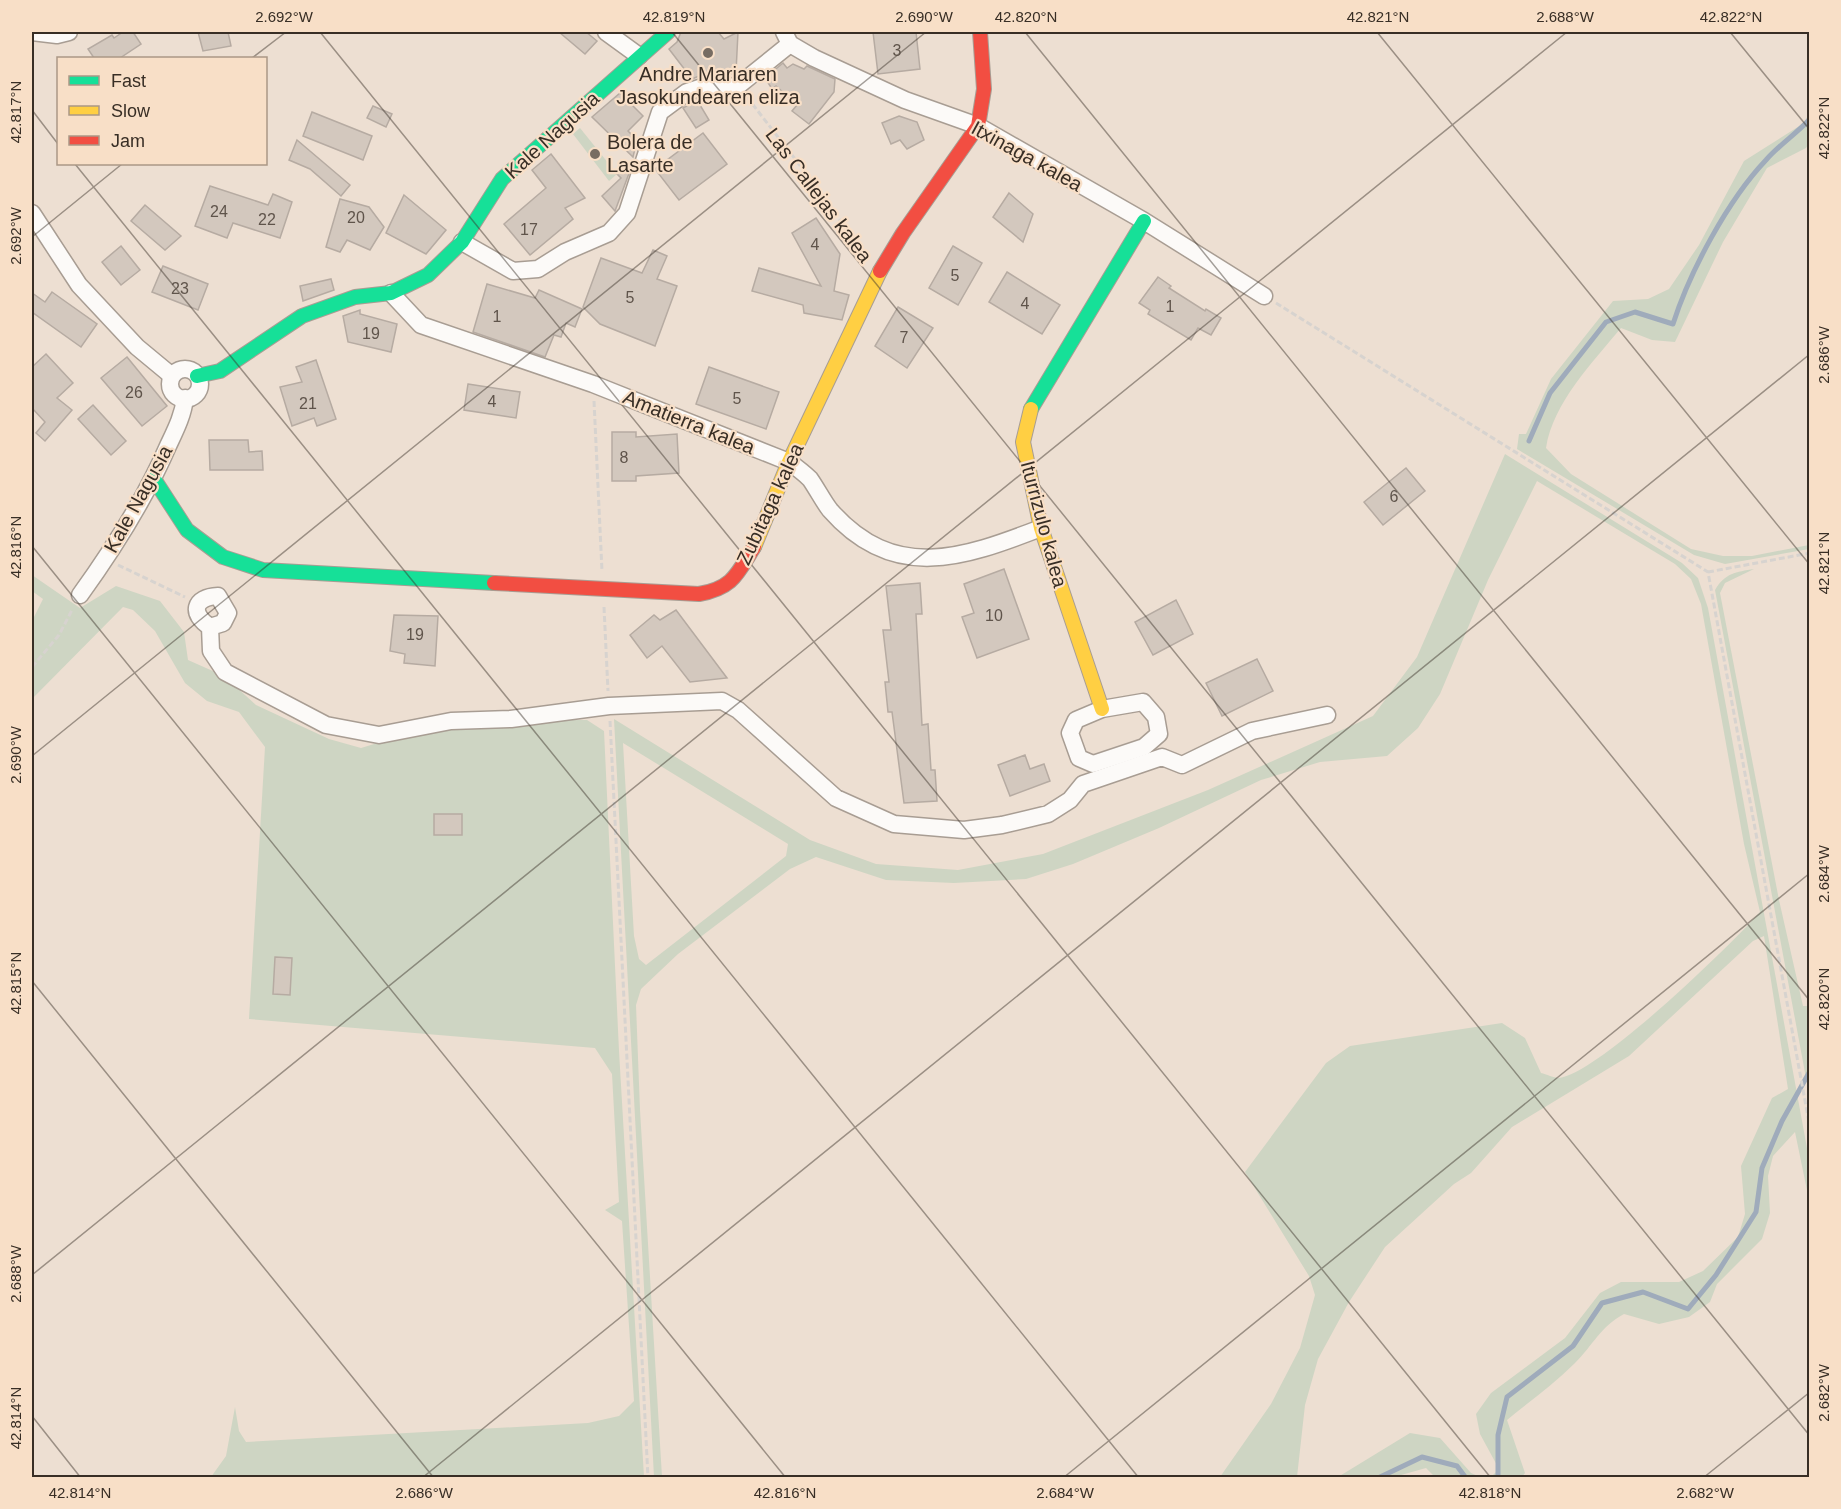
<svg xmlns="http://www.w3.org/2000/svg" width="1841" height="1509" font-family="Helvetica,sans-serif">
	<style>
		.green { fill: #ced5c3; fill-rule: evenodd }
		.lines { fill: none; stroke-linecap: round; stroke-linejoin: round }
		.stream { stroke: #9fabbb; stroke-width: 5 }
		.building { fill: #d3c8be; stroke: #b6aba2; stroke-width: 1.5 }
		.street-casing { stroke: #a89d93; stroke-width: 19 }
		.fast-casing { stroke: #a89d93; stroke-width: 16 }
		.slow-casing { stroke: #a89d93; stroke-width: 16 }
		.jam-casing { stroke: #a89d93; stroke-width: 16 }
		.path { stroke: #d7d3cf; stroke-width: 3; stroke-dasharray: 6 3; stroke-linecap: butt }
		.street { stroke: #fcfaf8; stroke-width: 16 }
		.fast { stroke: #16e098; stroke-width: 14 }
		.slow { stroke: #ffcf43; stroke-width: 14 }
		.jam { stroke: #f24e42; stroke-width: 14 }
		.ticks { fill: none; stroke: #382e25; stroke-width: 1.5; stroke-opacity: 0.45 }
		.poi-dot { fill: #776c62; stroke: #f8dfc7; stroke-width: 2 }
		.labels { text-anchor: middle; stroke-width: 4.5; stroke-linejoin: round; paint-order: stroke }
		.number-label { font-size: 16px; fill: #5f544b }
		.poi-label { font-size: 20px; fill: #382e25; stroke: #f8dfc7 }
		.street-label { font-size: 20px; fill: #382e25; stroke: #f8dfc7 }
		.neatline { fill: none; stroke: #382e25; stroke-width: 2 }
		.ticks-label { font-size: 15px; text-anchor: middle; fill: #382e25 }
	</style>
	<rect width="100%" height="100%" fill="#eddfd2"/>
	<!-- green -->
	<g class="green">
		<path d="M1809,113V143L1806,148L1767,168L1723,242L1675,342L1652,340L1621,328C1592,363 1553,403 1546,448L1571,474L1691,549L1723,556H1752L1809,545V549L1725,564L1694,555L1517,449L1519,434H1526L1551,379L1613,301L1648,299L1669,289L1699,245L1744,161L1804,123Z"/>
		<path d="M580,128L617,174L609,181L573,134Z"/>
		<path d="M1505,454L1682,563L1698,578L1708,608L1809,1159V1200L1795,1132L1773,1156L1768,1176L1770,1213L1762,1239L1717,1284L1710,1302L1689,1317L1659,1324L1624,1314C1600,1327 1594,1344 1575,1363C1554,1384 1530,1401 1507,1420L1525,1473L1522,1477H1491L1499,1469L1480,1434L1476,1414L1491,1393L1565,1338L1600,1293L1621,1282H1679L1703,1271L1738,1237L1745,1214L1741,1166L1772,1098L1788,1089L1764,936L1753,941L1629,1056L1512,1127L1471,1173L1454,1184L1385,1247L1349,1302L1318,1359L1305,1405L1297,1477H1220L1271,1404L1300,1348L1315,1295L1309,1276L1245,1172L1326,1063L1350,1046L1502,1023L1525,1038L1541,1073C1546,1074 1554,1078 1559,1078C1599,1073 1730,946 1760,912L1744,844L1701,604L1691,579L1675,564L1537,481L1488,580L1440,694L1418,728L1387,756L1320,762L1261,780L1159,828L1073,864L1026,879L954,883L886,880L816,857L790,869L678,954L641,989L636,1005L640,1110L662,1477H654L614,719L810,840L876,864L958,870L1043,854L1208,790L1373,716L1417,657ZM623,743L788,844L786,856L646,965L639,959L634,936Z"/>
		<path d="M1754,569L1725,583L1720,593L1779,900L1803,1006H1809V1094L1715,590C1725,573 1736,572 1754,569Z"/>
		<path d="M32,575L80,608L116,586L160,601L184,632L188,660L224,676L256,705L329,739L361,748L407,734L539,720H587L604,731L619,1051L644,1477H211L226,1456L235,1407L239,1431L246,1442L588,1423L619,1416L634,1401L622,1221L605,1210L619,1202L612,1074L595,1048L249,1019L265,747L239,712L207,701L185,683L155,631L133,610L123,607L32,699V621L43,599L32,591Z"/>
		<path d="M1410,1433L1440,1438L1471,1473L1480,1477H1435L1426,1468L1394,1477H1338Z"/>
	</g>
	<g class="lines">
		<!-- stream -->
		<g class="stream">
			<path d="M1529,441L1550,393L1606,322L1635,312L1673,324C1690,271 1728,200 1766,160C1779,145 1796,134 1810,119"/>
			<path d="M1378,1478L1422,1457L1457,1466L1466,1478"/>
			<path d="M1498,1478V1435L1507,1397L1573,1346L1602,1303L1643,1292L1688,1309L1716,1275L1756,1212L1762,1168L1782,1121L1810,1071"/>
		</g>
	</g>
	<!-- building -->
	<g class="building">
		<path d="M123,32H133L141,44L120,58H94L88,49L112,35L114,38Z"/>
		<path d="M198,32H228L231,46L203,51Z"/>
		<path d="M559,32H586L597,41L585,54Z"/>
		<path d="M681,32H718L724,39L738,32L736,72L723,77L706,73L692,79L669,49L677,42Z"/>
		<path d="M873,32H916L920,69L878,74Z"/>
		<path d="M783,63L787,68L793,64L804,69L807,66L835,79L834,92L809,124L792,111L797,105L776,86L772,89L765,78Z"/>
		<path d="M620,93L643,116L628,131L637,140L633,157L592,117Z"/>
		<path d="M697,100L709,120L696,128L683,108Z"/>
		<path d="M373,106L392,114L386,127L367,118Z"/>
		<path d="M312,112L372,136L363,160L303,136Z"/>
		<path d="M899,116L917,122L924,140L907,149L900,140L891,144L882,123Z"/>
		<path d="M703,133L727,164L679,200L655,169Z"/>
		<path d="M297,140L350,185L341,196L310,169L289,160Z"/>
		<path d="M551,154L585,198L565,208L573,219L530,255L504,224L546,188L532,170Z"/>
		<path d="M619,165L631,168L615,211L602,196L621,178L617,174Z"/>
		<path d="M210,186L268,205L273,194L292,202L280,238L233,223L227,238L195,226Z"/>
		<path d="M1009,193L1033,214L1023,242L993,217Z"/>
		<path d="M404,195L446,230L426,254L386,233Z"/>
		<path d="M340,199L369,207L384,227L370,250L347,240L340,252L326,247Z"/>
		<path d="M145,205L181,236L165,250L131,221Z"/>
		<path d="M816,218L840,254L834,291L849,295L842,320L804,313L803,305L752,291L759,268L821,286L792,233Z"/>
		<path d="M121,246L140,270L121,285L102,262Z"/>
		<path d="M953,246L982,263L958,305L929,288Z"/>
		<path d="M653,250L667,256L657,279L677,286L655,346L600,324L583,307L601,258L642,273Z"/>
		<path d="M163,266L208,284L198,310L152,292Z"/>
		<path d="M1007,272L1060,305L1042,334L989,302Z"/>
		<path d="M1158,277L1171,286L1169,288L1205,311L1206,309L1221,318L1211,335L1198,328L1191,340L1148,314L1150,310L1139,303Z"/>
		<path d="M331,279L334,290L303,301L300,286Z"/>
		<path d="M487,284L535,298L539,290L582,309L575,327L566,323L561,337L554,335L545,357L473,332Z"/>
		<path d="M52,292L97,324L81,347L32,312V293L45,302Z"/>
		<path d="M898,307L933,328L907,368L875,346Z"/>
		<path d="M360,310V314L397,324L391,352L348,342L343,316Z"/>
		<path d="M46,354L73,383L57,398L72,410L45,441L36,433L45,422L32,408V367Z"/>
		<path d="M127,357L167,406L142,426L101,378Z"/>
		<path d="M316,360L336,419L317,426L314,418L292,426L280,387L302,382L296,367Z"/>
		<path d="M709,367L779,392L766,429L696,404Z"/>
		<path d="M468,384L520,392L516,418L464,410Z"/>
		<path d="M93,405L126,441L111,455L78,419Z"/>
		<path d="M612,432H636V437L677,434L679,473L636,476V481H612Z"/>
		<path d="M209,440H248L249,452L262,451L263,470H210Z"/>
		<path d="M1406,468L1425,491L1383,525L1364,502Z"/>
		<path d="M1004,569L1029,639L977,658L962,617L974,613L964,584Z"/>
		<path d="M920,583L922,614H916L922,725L928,724L931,770H935L937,801L904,803L892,712H888L885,682H889L883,630H891L886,586Z"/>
		<path d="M1176,600L1193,634L1153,655L1135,622Z"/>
		<path d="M676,610L727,678L690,682L662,646L647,658L630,635L654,615L660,620Z"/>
		<path d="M394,615L438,616L435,666L404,663L405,654L390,651Z"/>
		<path d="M1257,659L1273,691L1222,716L1206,683Z"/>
		<path d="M1025,755L1030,769L1044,764L1050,781L1010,796L998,765Z"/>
		<rect x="434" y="814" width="28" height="21"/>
		<path d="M275,957L292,958L290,995L273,994Z"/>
	</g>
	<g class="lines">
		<!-- street casing -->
		<g class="street-casing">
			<g id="street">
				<path d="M32,32L57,35L69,32"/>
				<path d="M606,32L639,56"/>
				<path d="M784,32L790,44L814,58L905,100L978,126L1144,221L1264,296"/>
				<path d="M32,213L79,285L137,347L172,376"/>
				<path d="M462,242L513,271L538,269L565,252L609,233L627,213L660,112L687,92L702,87L724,88L739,85L790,44"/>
				<path d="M391,293L421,325L593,384L789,462C796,467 804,473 810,479C817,489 823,501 830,510C894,583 963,558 1041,528"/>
				<circle cx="185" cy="384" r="15"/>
				<path d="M80,595C114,548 145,499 168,446C175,431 183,416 185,398"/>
				<path d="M210,627L223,623L228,613L218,596C193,597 190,614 210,627L211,651L225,672L326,725L379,735L451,721L511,719L609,706L722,701L738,710L836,798L894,824L964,830L1002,825L1048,814L1070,800L1083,784L1162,757L1182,765L1252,731L1327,715"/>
				<path d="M1143,702L1156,717L1159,734L1144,747L1093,764L1079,758L1070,733L1076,720L1102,709Z"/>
			</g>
		</g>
		<!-- fast casing -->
		<g class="fast-casing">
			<g id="fast">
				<path d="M197,376L220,371L302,316L355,297L391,293L428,275L462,242L502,179L668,32"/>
				<path d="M1031,409L1144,221"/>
				<path d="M154,479L187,530L223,557L263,570L494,583"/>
			</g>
		</g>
		<!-- slow casing -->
		<g class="slow-casing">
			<g id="slow">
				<path d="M1031,409L1023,442L1041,528L1102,709"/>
				<path d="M754,547L789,462L880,271"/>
			</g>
		</g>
		<!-- jam casing -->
		<g class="jam-casing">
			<g id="jam">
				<path d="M880,271L903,233L978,126L984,89L980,32"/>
				<path d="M494,583L699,594C733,588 737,574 754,547"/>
			</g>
		</g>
		<!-- path -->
		<g class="path">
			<path d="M747,97L816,186L866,258"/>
			<path d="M1276,303L1708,572L1810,1128"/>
			<path d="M594,401L602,571"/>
			<path d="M118,565L185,597"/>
			<path d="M1708,572L1810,553"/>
			<path d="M604,607L608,691"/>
			<path d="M32,667L59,635L72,610"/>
			<path d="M610,721L648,1478"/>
		</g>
		<!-- street -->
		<use href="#street" class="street"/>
		<!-- fast -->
		<use href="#fast" class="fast"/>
		<!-- slow -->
		<use href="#slow" class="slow"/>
		<!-- jam -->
		<use href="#jam" class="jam"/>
	</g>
	<!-- ticks -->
	<path class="ticks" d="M320,32L1491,1478M672,32L1810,1436M1025,32L1810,1001M1377,32L1810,565M1730,32L1810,130M252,58L286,32M32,110L58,144M75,164L1139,1478M32,237L122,164M32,546L786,1478M32,756L926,32M32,981L434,1478M32,1275L1567,32M32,1416L81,1478M422,1478L1810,354M1063,1478L1810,873M1703,1478L1810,1392"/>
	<!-- markers -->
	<g class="poi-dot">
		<circle cx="708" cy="53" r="6"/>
		<circle cx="595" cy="154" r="6"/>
	</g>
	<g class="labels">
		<!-- number labels -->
		<g class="number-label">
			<text x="897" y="56">3</text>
			<text x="219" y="217">24</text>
			<text x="356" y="223">20</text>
			<text x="267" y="225">22</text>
			<text x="529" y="235">17</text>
			<text x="815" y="250">4</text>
			<text x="955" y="281">5</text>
			<text x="180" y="294">23</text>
			<text x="630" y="303">5</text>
			<text x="1025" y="309">4</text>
			<text x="1170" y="312">1</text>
			<text x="497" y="322">1</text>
			<text x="371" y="339">19</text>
			<text x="904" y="343">7</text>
			<text x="134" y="398">26</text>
			<text x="737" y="404">5</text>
			<text x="492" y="407">4</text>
			<text x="308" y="409">21</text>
			<text x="624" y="463">8</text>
			<text x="1394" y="502">6</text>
			<text x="994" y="621">10</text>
			<text x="415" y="640">19</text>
		</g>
		<!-- poi labels -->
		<g class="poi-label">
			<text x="708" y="81">Andre Mariaren<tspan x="708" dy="23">Jasokundearen eliza</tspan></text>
			<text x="607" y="149" text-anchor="start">Bolera de<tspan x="607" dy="23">Lasarte</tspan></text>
		</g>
		<!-- street labels -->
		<g class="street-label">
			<text transform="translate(552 135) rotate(-42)" y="7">Kale Nagusia</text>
			<text transform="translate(1027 156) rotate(29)" y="7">Itxinaga kalea</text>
			<text transform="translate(819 195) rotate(53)" y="7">Las Callejas kalea</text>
			<text transform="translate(689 422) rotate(22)" y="7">Amatierra kalea</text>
			<text transform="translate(138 499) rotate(-61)" y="7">Kale Nagusia</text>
			<text transform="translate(770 504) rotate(-65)" y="7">Zubitaga kalea</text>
			<text transform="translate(1044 524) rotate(75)" y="7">Iturrizulo kalea</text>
		</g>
	</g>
	<!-- border -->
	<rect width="1841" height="1509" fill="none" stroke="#f8dfc7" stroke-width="66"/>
	<!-- legend -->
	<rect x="57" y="57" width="210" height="108" fill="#f8dfc7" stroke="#ab9886" stroke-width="1.5"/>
	<rect x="69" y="76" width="30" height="9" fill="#16e098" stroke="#ab9886" stroke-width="1.5"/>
	<text x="111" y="87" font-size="18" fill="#382e25">Fast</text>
	<rect x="69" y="106" width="30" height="9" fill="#ffcf43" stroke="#ab9886" stroke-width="1.5"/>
	<text x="111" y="117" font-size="18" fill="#382e25">Slow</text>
	<rect x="69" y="136" width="30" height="9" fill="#f24e42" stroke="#ab9886" stroke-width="1.5"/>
	<text x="111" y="147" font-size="18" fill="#382e25">Jam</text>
	<rect x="33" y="33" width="1775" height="1443" class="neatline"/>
	<g class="ticks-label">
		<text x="284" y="22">2.692°W</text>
		<text x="674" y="22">42.819°N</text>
		<text x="924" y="22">2.690°W</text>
		<text x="1026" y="22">42.820°N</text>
		<text x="1378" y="22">42.821°N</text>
		<text x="1565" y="22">2.688°W</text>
		<text x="1731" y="22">42.822°N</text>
		<text transform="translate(16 112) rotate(-90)" y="5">42.817°N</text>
		<text transform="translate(1824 128) rotate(-90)" y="5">42.822°N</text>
		<text transform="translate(16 236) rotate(-90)" y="5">2.692°W</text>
		<text transform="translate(1824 355) rotate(-90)" y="5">2.686°W</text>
		<text transform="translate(16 547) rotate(-90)" y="5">42.816°N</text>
		<text transform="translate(1824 563) rotate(-90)" y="5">42.821°N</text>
		<text transform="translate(16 755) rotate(-90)" y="5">2.690°W</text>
		<text transform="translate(1824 874) rotate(-90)" y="5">2.684°W</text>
		<text transform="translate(16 983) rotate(-90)" y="5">42.815°N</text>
		<text transform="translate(1824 999) rotate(-90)" y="5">42.820°N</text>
		<text transform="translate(16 1274) rotate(-90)" y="5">2.688°W</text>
		<text transform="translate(1824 1393) rotate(-90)" y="5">2.682°W</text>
		<text transform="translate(16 1418) rotate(-90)" y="5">42.814°N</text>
		<text x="80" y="1498">42.814°N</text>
		<text x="424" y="1498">2.686°W</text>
		<text x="785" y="1498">42.816°N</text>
		<text x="1065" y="1498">2.684°W</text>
		<text x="1490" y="1498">42.818°N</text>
		<text x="1705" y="1498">2.682°W</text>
	</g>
</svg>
